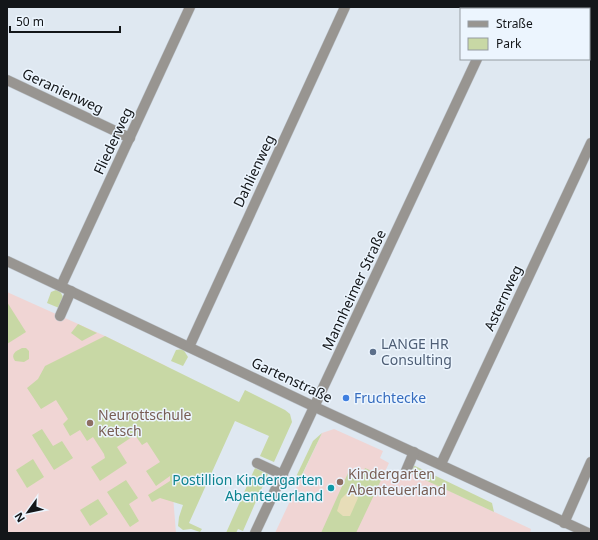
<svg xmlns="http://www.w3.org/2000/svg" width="598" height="540" font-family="'Noto Sans',sans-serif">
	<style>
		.education { fill: #f0d5d4 }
		.green { fill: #c8d8a5 }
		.sand { fill: #e7ddb8 }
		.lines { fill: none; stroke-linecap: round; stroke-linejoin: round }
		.minor-casing { stroke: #bec6ce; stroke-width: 11 }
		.minor { stroke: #989591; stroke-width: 10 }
		.service-dot { fill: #5c6f8a; stroke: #ecf5fe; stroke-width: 1.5 }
		.shop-dot { fill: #3f7fe0; stroke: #ecf5fe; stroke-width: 1.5 }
		.education-dot { fill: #8d6e63; stroke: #ecf5fe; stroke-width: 1.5 }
		.culture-dot { fill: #0f9aa8; stroke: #ecf5fe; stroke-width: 1.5 }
		.labels { text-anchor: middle; stroke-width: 3; stroke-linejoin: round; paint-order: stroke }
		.street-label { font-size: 14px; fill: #131619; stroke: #ecf5fe }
		.service-label { font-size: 14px; fill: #4e5e75; stroke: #ecf5fe; text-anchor: start }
		.shop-label { font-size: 14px; fill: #366cbe; stroke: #ecf5fe; text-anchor: start }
		.education-label { font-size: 14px; fill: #785e54; stroke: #ecf5fe; text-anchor: start }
		.culture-label { font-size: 14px; fill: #0d838f; stroke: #ecf5fe; text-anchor: end }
	</style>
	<rect width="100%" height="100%" fill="#dfe8f1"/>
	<!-- education -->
	<g class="education">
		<path d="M7,292L105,336L166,366L174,376L171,471L176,533H7Z"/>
		<path d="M334,429L383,451L380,458L389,463L383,476L396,481L402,469L531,529L530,533H275L322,433Z"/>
	</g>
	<!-- green -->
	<g class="green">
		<path d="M56,290L60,291L63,297L59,308L47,303L51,292Z"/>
		<path d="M7,302L26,332L7,344Z"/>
		<path d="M78,324L97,333L82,341L71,333Z"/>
		<path d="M105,336L239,402L245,390L285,410L290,414L292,422L274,462L260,456L269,436L235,421L189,523L202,529L200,532L191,529L183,530L178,526L179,517L183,505L160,498L152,502L148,495L170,481V476L156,486L146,471L160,462L147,442L142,445L135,435L117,447L127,463L100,481L91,467L105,458L104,454L93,437L87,441L80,430L70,436L63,424L68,419L56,400L41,409L27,388L38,379L45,366Z"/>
		<path d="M22,348H26L29,351V359L24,362L15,361C10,354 16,351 22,348Z"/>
		<path d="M183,349L188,357L183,366L171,361L176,350Z"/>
		<path d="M42,429L53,446L62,441L73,458L54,470L32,435Z"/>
		<path d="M322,433L298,483L294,481L313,441Z"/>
		<path d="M33,459L44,477L27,488L16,470Z"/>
		<path d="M413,465L492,503L494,512L410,473Z"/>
		<path d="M255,468L268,474L243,531L238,529L236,533H226Z"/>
		<path d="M365,468L383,476L356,533H321L348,473L360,479Z"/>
		<path d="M126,480L138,498L129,504L139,521L130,527L107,492Z"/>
		<path d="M98,499L108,514L90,526L80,510Z"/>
	</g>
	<!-- sand -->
	<path class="sand" d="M349,491L354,492L358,498L350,516H343L337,511L341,499Z"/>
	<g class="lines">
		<!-- minor casing -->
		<g class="minor-casing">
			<g id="minor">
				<path d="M501,9L502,7"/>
				<path d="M7,80L130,138"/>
				<path d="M7,261L315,407L588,533"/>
				<path d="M61,286L190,7"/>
				<path d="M60,316L71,291"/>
				<path d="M189,347L345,7"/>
				<path d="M257,463L283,475"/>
				<path d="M441,464L591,143"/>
				<path d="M406,471L414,452"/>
				<path d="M564,523L591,462"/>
				<path d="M255,533L477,59"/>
			</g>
		</g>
		<!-- minor -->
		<use href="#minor" class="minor"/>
	</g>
	<!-- markers -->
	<circle class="service-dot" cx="373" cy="352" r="4"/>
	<circle class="shop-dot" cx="346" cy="398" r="4"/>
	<g class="education-dot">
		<circle cx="90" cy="423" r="4"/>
		<circle cx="340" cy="482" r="4"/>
	</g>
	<circle class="culture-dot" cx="331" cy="488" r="4"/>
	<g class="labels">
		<!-- street labels -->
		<g class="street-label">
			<text transform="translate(63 91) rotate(25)" y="5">Geranienweg</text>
			<text transform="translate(113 141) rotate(-65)" y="5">Fliederweg</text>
			<text transform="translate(254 171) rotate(-65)" y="5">Dahlienweg</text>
			<text transform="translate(354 290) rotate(-65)" y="5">Mannheimer Straße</text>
			<text transform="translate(503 298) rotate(-65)" y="5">Asternweg</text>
			<text transform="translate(292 380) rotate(25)" y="5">Gartenstraße</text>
		</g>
		<!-- service labels -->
		<g class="service-label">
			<text x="381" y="349">LANGE HR<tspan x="381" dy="16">Consulting</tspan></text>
		</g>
		<!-- shop labels -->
		<g class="shop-label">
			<text x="354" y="403">Fruchtecke</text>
		</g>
		<!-- education labels -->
		<g class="education-label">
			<text x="98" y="420">Neurottschule<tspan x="98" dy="16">Ketsch</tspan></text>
			<text x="348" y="479">Kindergarten<tspan x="348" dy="16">Abenteuerland</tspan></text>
		</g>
		<!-- culture labels -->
		<g class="culture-label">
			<text x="323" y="485">Postillion Kindergarten<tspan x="323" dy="16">Abenteuerland</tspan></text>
		</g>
	</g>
	<!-- border -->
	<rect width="598" height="540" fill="none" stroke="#131619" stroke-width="16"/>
	<!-- legend -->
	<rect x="460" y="8" width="130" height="52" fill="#ecf5fe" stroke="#959ca2"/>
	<rect x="468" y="21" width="20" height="6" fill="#989591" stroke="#959ca2"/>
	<text x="496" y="28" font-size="12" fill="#131619">Straße</text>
	<rect x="468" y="38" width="20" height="12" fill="#c8d8a5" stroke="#959ca2"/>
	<text x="496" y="48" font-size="12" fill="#131619">Park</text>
	<!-- north arrow -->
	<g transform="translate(28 512) rotate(237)" stroke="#ecf5fe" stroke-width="3" paint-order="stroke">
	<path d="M0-3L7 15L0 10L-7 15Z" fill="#131619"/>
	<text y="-6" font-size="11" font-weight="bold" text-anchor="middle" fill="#131619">N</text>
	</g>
	<!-- scale -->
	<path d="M10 26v6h110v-6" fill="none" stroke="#131619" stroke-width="2"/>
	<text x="16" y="26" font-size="12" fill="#131619" stroke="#ecf5fe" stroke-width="3" paint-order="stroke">50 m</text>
</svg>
